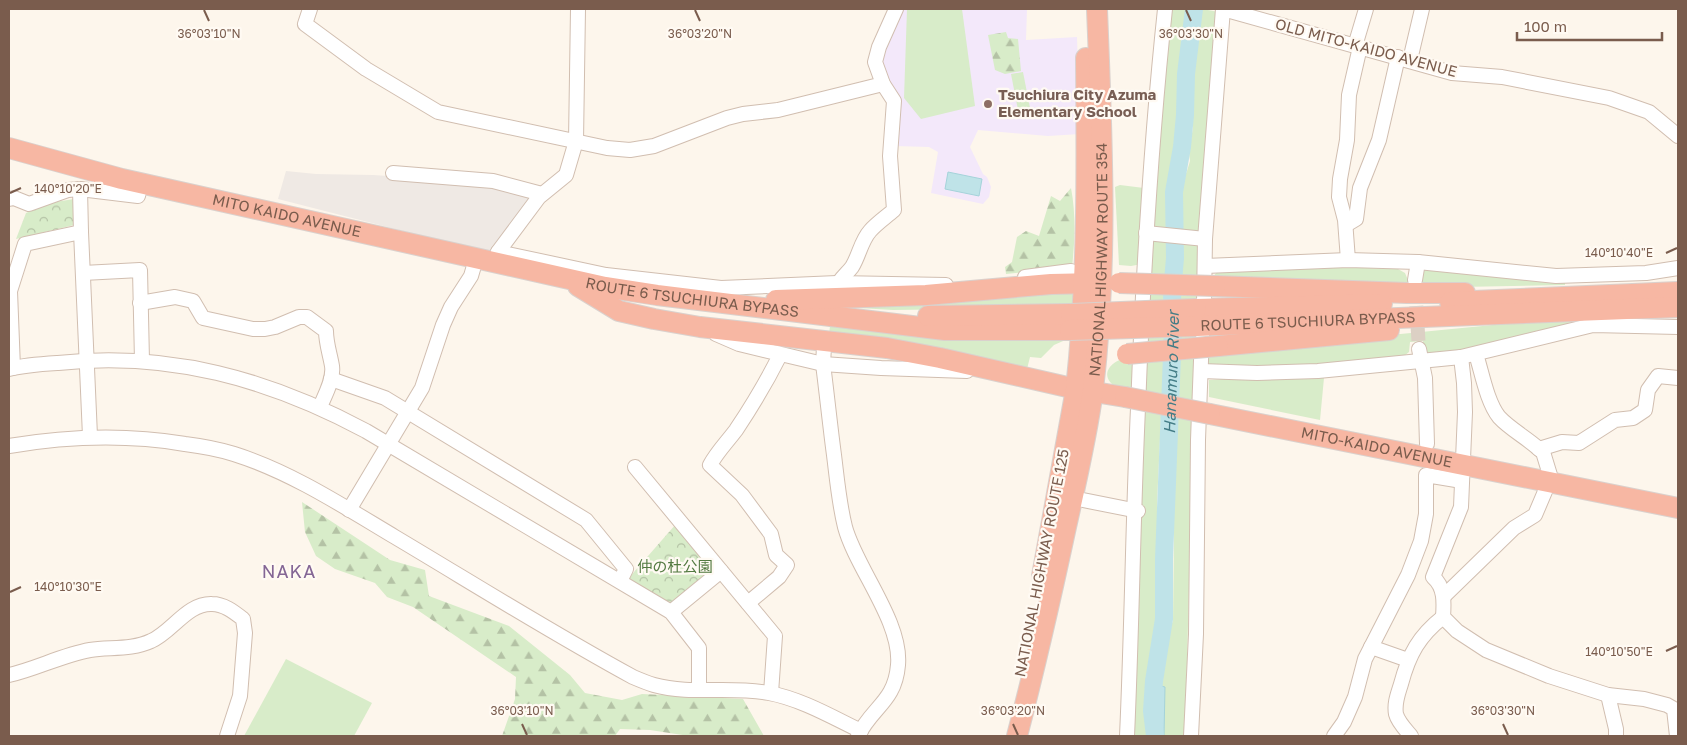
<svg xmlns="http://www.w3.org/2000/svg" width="1687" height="745" font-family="'Golos Text','Noto Sans JP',sans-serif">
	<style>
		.industrial { fill: #efe9e4 }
		.education { fill: #f3e8fa }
		.grass { fill: #d8ecc9 }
		.forest { fill: url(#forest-firs) }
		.park { fill: url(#park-crowns) }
		.water { fill: #bfe3e8; stroke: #a5d3da }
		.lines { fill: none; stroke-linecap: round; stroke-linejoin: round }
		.river { stroke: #bfe3e8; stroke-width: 18 }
		.minor-tunnel { stroke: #dcd0c4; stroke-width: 14; stroke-dasharray: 14 7; stroke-linecap: butt }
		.minor-casing { stroke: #d1beb0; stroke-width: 16 }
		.highway-casing { stroke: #dad1cd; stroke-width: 22 }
		.minor { stroke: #fff; stroke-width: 14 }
		.highway { stroke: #f7b7a3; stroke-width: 20 }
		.highway-bridge-casing { stroke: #dad1cd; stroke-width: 22; stroke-linecap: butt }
		.highway-bridge { stroke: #f7b7a3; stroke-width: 20 }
		.ticks { fill: none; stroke: #7a5c4d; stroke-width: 2 }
		.education-dot { fill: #8d6e63; stroke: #fffaf3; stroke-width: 2 }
		.labels { text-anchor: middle; stroke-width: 4.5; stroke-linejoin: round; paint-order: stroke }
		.street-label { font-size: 15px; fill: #7a5c4d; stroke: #fffaf3 }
		.education-label { font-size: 15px; font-weight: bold; fill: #785e54; stroke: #fffaf3; text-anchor: start }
		.park-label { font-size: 15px; fill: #537a41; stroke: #fffaf3 }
		.water-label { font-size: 16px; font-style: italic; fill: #437c86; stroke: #fffaf3 }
		.quarter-label { font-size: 18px; letter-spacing: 1px; fill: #846695; stroke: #fffaf3 }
		.ticks-label { font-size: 12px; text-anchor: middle; fill: #7a5c4d; stroke: #fffaf3; stroke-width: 4.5; stroke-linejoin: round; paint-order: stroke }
	</style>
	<defs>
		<pattern id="forest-firs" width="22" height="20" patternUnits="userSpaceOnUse" patternTransform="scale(1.25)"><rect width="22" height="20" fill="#d8ecc9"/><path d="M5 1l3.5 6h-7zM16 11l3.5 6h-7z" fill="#b4c2a5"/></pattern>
		<pattern id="park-crowns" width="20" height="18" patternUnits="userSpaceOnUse" patternTransform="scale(1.25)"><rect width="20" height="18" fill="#d8ecc9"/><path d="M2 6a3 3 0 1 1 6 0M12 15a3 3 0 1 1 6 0" fill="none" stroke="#b4c2a5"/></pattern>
	</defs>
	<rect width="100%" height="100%" fill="#fdf6ec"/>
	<!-- industrial -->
	<path class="industrial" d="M286,171L316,174L373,175L495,183L538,197L489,253L278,199Z"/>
	<!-- education -->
	<path class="education" d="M901,9H1027L1026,40L1077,37L1080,134L1048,136L978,130L970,147L983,174L987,177L991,187L989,197L983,204L931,193L938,152L929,147L895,146L881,63L884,45Z"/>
	<!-- grass -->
	<g class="grass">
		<path d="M907,9H962L975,106L921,119L904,98Z"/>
		<path d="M1168,9H1186L1178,94L1182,109L1173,154L1168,201L1167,252L1172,260L1166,357L1169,365L1165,367V390L1161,417L1157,503V619L1149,677L1147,705L1148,736H1132L1149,257Z"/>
		<path d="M1202,9L1219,12L1193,440L1185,736H1164L1157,713L1164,665V652L1173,620L1174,533L1171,497L1174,489L1173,473L1170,467L1173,457L1175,370L1179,323L1178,301L1174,291L1179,282L1183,226L1180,188L1187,171L1190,161L1189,153L1193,127L1191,80L1193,61L1198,40V25Z"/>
		<path d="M1023,72L1031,113L1019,115L1011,74Z"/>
		<path d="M1120,185L1144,188L1142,264L1131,266L1119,265L1115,187Z"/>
		<path d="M1334,267L1398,269L1405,273L1408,280L1422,279L1423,272L1427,269L1565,281V285L1407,288L1210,281L1219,269Z"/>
		<path d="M1071,288L1074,298L1073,306L1066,308L893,310L859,308L860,302Z"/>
		<path d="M1594,318L1461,351L1430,355L1424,351L1423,341L1410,342L1409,352L1404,356L1343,366L1215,368L1207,362L1205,353L1545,320Z"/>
		<path d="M830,326L947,335L950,340L1070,338L1054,345L1041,358L1030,357L1027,369L829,335Z"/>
		<path d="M1122,359L1136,362L1131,390C1125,389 1116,388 1112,384C1101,373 1111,363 1122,359Z"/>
		<path d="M1255,377L1324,378L1320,420L1209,397V380Z"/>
		<path d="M286,659L372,703L354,736H244Z"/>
	</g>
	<!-- forest -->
	<g class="forest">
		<path d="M1006,32L1008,38L1018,39L1021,71L1005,74L995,70L988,35Z"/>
		<path d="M1071,188C1076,214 1075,241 1072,267L1006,274L1005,267L1012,262L1017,237L1026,231L1039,236L1051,196L1060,201Z"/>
		<path d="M302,502L390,560L425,570L429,596L509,626L570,675L585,693L622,700L642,694L743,699L764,736H689L650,730L620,729L615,736H502L515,699L516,677L413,607L387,597L375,583L335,569L316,556L305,532Z"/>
	</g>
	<!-- park -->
	<g class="park">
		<path d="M74,199V225L16,239L26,213L49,203Z"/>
		<path d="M676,524L715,570L671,606L627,580Z"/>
	</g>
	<!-- water -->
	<g class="water">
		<path d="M948,172L982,179L979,196L945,189Z"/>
		<path d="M1149,683L1165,687L1164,736H1149Z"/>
	</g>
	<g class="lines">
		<!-- river -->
		<path class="river" id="s1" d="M1155,736L1152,711L1154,681L1164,619V559L1173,330L1172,293L1175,258L1174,192L1182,147L1185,115L1186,74L1194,9"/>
		<!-- minor-tunnel -->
		<path class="minor-tunnel" d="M1415,285L1419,349"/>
		<!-- minor casing -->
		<g class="minor-casing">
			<g id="minor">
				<path d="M310,9L305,24L366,69L438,112L607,148L630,150L654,146L727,118L743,114L778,110L883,84"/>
				<path d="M1223,9L1452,73L1502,77L1609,98L1649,112L1678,136"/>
				<path d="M1355,46L1366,9"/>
				<path d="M1410,60L1422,9"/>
				<path d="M393,173L493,181L542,194"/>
				<path d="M80,189L81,232"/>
				<path d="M9,199L14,198L29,204L68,190L80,189L138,196L141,183"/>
				<path d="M1346,225L1356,219L1360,188L1379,140L1398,57"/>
				<path d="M1146,233L1205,239"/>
				<path d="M498,252L606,275L721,288L837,283L946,285"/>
				<path d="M497,260L498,252L539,197L566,175L576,141L578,9"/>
				<path d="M1348,260L1345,220L1339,197L1340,179L1347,140L1349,95L1360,47"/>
				<path d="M1205,266L1348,260L1418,262L1556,276L1646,273L1678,268"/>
				<path d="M83,273L140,270L142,361"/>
				<path d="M1025,277L1071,271"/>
				<path d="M1415,280L1418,262"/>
				<path d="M836,290C838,280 846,275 852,267C859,256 861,241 870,231C877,223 886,217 894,210L890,156L894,101L883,84L875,62L879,47L896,9"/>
				<path d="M140,303L175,297L193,301L203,318L253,329H265L275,327L299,317H307L326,331C326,343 330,354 332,366C334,379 325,395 320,407"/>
				<path d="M1204,303L1205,239L1223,9"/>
				<path d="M716,334L739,344L823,364L881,368L967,371"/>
				<path d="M824,347L823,364C827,395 830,425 834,455C837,479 839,503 845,527C856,568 902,622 898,665C895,702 872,707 858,736"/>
				<path d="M1419,349L1425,378L1427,444"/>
				<path d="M1476,354C1482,373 1487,402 1499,417C1510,429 1527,438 1539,449L1562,442L1579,443L1615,420L1633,418L1645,410L1648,390L1658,376L1678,378"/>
				<path d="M1461,357L1464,383L1465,412L1461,507L1433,577C1445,587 1444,603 1443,617L1457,631L1486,650L1549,676L1608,695L1644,699L1667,705L1674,709L1677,736"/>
				<path d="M13,368L10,291L25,244L81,232L90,436"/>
				<path d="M9,369C25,365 42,364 58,363C169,351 269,379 366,431L671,612L699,648V690"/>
				<path d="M1201,371L1257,373L1318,371L1461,357L1593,325L1678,327"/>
				<path d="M331,379L385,398L586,520L626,569L620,581"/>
				<path d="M9,446C68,436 126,434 185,444C201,446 218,449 234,454C291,472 343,506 395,537C474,584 552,633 633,677C640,680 647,683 654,685C691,695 731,686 769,693C801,699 832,717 861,731"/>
				<path d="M635,467L775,636L771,693"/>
				<path d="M1073,498L1138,511"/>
				<path d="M349,510L422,388L443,325L451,307L471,276L476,259"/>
				<path d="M1444,596L1514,528L1535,515L1549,482L1550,475L1543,452L1539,449"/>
				<path d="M748,603L779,577L787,565L776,555L771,534L742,495L710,465C717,452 727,442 736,430C752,406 767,381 780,355"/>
				<path d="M671,612L721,571"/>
				<path d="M1371,647L1408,660"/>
				<path d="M9,675C36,669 62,655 90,650C110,647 132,650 151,641C172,632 187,603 212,604C224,604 234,612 243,619L245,633L240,696L227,736"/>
				<path d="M1608,695L1616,729V736"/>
				<path d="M1127,736C1132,627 1133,517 1138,408C1143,275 1151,141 1165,9"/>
				<path d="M1191,736L1196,634L1198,440L1202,334"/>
				<path d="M1334,736L1344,722L1355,697L1365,659L1408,575L1421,541L1426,514V475L1462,481"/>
				<path d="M1411,736C1406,730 1398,722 1396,714C1394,703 1398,694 1401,684C1409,654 1419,636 1443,617"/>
			</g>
		</g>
		<!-- highway casing -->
		<g class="highway-casing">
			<g id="highway">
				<path id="s2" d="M9,148L122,179L605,287L657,295L945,330H1070"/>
				<path d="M578,286L619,311L654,319L700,327L887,348L940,358L1076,389L1125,397"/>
				<path d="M1215,286L1407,293H1465"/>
				<path d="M776,300L926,295L1051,284L1097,283"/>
				<path d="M1450,302L1678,292"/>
				<path d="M1196,309L1382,304"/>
				<path d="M928,316L1071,314"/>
				<path id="s3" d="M1196,326L1678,307"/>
				<path d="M1218,346L1389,330"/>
				<path id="s4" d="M1210,414L1678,508"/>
				<path d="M1042,576L1076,389C1088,279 1087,168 1086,58"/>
				<path id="s5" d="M1017,736C1035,667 1051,597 1066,527C1076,482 1087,436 1093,390C1108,263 1102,136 1097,9"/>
			</g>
		</g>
		<!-- minor -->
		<use href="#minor" class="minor"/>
		<!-- highway -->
		<use href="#highway" class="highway"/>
		<!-- highway-bridge casing -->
		<g class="highway-bridge-casing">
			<g id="highway-bridge">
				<path d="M1119,283L1215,286"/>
				<path d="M1071,314L1196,309"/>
				<path d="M1070,330L1196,326"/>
				<path d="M1127,354L1218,346"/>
				<path d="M1125,397L1210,414"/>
			</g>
		</g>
		<!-- highway-bridge -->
		<use href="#highway-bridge" class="highway-bridge"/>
	</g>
	<!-- ticks -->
	<path class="ticks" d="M204,10L209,21M695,10L700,21M1186,10L1191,21M10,193L21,188M1666,253L1677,248M10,592L21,587M1666,651L1677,646M522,724L527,735M1013,724L1018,735M1503,724L1508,735"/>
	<!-- markers -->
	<circle class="education-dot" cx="988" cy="104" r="5"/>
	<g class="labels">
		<!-- street labels -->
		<g class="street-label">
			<text transform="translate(1366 48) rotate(15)" y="5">OLD MITO-KAIDO AVENUE</text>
			<text dy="5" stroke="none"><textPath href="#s2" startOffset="286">MITO KAIDO AVENUE</textPath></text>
			<text dy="5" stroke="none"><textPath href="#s5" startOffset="485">NATIONAL HIGHWAY ROUTE 354</textPath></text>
			<text dy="5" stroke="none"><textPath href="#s2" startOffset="700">ROUTE 6 TSUCHIURA BYPASS</textPath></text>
			<text dy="5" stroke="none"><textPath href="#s3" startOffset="112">ROUTE 6 TSUCHIURA BYPASS</textPath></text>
			<text dy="5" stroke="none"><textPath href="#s4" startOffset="170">MITO-KAIDO AVENUE</textPath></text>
			<text transform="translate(1042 563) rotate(-79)" y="5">NATIONAL HIGHWAY ROUTE 125</text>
		</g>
		<!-- education labels -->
		<g class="education-label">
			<text x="998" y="100">Tsuchiura City Azuma<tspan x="998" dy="17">Elementary School</tspan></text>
		</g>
		<!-- park labels -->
		<g class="park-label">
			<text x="675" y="572">仲の杜公園</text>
		</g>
		<!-- water labels -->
		<g class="water-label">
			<text dy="6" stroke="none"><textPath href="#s1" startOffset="365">Hanamuro River</textPath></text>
		</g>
		<!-- quarter labels -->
		<g class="quarter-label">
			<text x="289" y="578">NAKA</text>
		</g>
	</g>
	<g class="ticks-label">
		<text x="209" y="38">36°03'10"N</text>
		<text x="700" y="38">36°03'20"N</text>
		<text x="1191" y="38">36°03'30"N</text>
		<text x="68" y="193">140°10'20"E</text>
		<text x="1619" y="257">140°10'40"E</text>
		<text x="68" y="591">140°10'30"E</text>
		<text x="1619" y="656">140°10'50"E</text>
		<text x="522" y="715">36°03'10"N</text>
		<text x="1013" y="715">36°03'20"N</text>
		<text x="1503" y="715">36°03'30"N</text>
	</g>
	<!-- border -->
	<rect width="1687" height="745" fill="none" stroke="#7a5c4d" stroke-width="20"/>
	<!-- scale -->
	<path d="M1517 32v8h145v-8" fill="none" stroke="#7a5c4d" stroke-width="2.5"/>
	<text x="1524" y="32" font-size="15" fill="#7a5c4d" stroke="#fffaf3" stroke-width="4" paint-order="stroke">100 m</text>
</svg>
